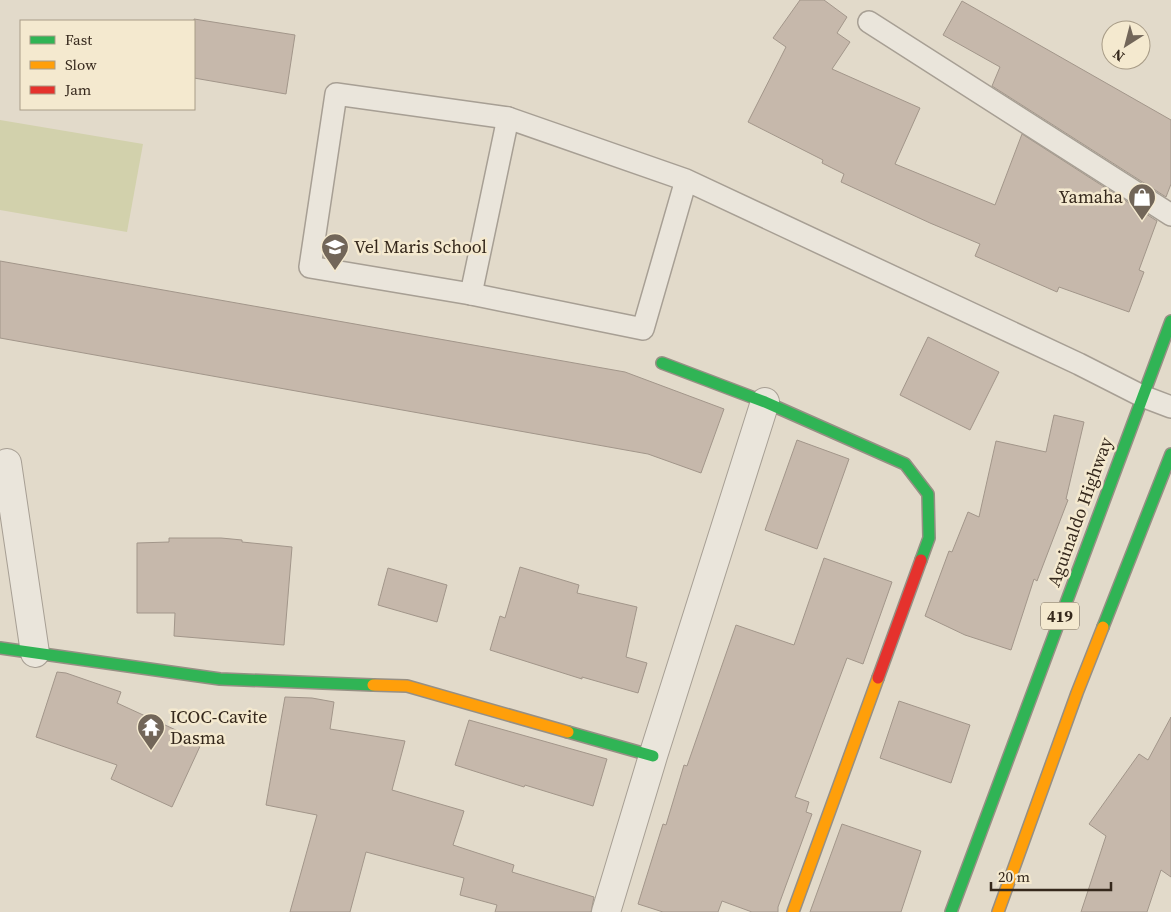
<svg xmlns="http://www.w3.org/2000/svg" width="1171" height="912" font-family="'Source Serif 4',serif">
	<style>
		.green { fill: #d2d1ac }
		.building { fill: #c6b8ab; stroke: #a2968a }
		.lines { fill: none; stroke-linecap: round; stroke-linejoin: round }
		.lane-casing { stroke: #a79f94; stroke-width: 24 }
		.street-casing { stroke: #a79f94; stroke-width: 30 }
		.fast-casing { stroke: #968f84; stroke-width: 14 }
		.slow-casing { stroke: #968f84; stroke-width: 14 }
		.jam-casing { stroke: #968f84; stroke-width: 14 }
		.lane { stroke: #eae5db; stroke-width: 21 }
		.street { stroke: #eae5db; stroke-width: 28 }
		.fast { stroke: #30b455; stroke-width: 11 }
		.slow { stroke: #ff9f0a; stroke-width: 11 }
		.jam { stroke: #e5322d; stroke-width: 11 }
		.labels { text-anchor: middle; stroke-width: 5; stroke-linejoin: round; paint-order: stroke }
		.shield { fill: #f4e9cf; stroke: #6e6252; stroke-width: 1 }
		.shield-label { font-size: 16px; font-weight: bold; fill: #35281c }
		.poi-label { font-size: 18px; fill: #35281c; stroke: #f4e9cf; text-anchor: start }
		.street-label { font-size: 18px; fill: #35281c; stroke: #f4e9cf }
	</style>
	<rect width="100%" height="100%" fill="#e2daca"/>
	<!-- green -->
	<path class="green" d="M0,120L143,144L127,232L0,210Z"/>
	<!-- building -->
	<g class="building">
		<path d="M800,0H824L847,17L837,33L850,42L832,69L920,108L895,164L995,205L1022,134L1157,221L1139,270L1144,272L1129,312L1059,287L1057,292L975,256L980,244L930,223L841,182L844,174L822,163L823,160L748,122L786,47L773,38Z"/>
		<path d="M962,1L1171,120V184L1166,197L992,86L1000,67L943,35Z"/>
		<path d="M194,19L295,35L286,94L194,78Z"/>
		<path d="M0,261L625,372L724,409L701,473L648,454L0,338Z"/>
		<path d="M928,337L999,372L970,430L900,395Z"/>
		<path d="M1054,415L1084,422L1066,499L1068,500L1037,581L1034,579L1011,650L965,635L925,616L949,551L952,552L968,512L979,517L996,441L1046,452Z"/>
		<path d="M797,440L849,459L817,549L765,530Z"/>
		<path d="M169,538H221L242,540V542L292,547L284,645L174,636L175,613H137V543L169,542Z"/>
		<path d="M824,558L892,582L863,664L847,658L795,797L809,802L806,812L812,814L778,907V912H752L722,901L718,912H663L638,904L663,824L666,825L684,765L687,766L736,625L794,645Z"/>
		<path d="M520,567L579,585L577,593L637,607L626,657L647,663L638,693L582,677V679L490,650L500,616L505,618Z"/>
		<path d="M388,568L447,585L437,622L378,605Z"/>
		<path d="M57,672L66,673L121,692L117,703L202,742L172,807L111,779L117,765L36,737Z"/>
		<path d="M285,697L312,698L334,702L330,729L405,741L392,790L464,811L453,845L514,865L512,872L594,897L591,912H495L497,905L460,895L464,878L366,852L350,912H290L317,815L266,805Z"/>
		<path d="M899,701L970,725L951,783L880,758Z"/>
		<path d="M1171,717V877L1161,870L1147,912H1081L1106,836L1089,824L1139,754L1148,760Z"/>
		<path d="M469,720L607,759L593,806L525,785L524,787L455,765Z"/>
		<path d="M842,824L921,851L901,912H810Z"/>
	</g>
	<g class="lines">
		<!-- lane casing -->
		<g class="lane-casing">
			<g id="lane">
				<path d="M869,22L1171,215"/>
				<path d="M686,180L643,329L471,294L310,267L336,94L508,118L686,180L1079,364L1142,396L1171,407"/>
				<path d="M471,294L508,118"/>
			</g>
		</g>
		<!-- street casing -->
		<g class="street-casing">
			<g id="street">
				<path d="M7,463L35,653"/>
				<path d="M606,912L653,756L765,402"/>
			</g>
		</g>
		<!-- fast casing -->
		<g class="fast-casing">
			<g id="fast">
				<path d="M662,363L765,402L905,464L928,494L929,538L921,560"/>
				<path d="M1103,627L1171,454"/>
				<path d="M0,648L220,679L373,685"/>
				<path d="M568,732L653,756"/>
				<path d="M951,912L1171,321"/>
			</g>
		</g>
		<!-- slow casing -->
		<g class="slow-casing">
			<g id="slow">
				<path d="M373,685L407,686L568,732"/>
				<path d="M793,912L878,678"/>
				<path d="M998,912L1077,693L1103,627"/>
			</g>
		</g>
		<!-- jam casing -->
		<g class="jam-casing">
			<path id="jam" d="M878,678L921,560"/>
		</g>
		<!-- lane -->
		<use href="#lane" class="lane"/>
		<!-- street -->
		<use href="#street" class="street"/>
		<!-- fast -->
		<use href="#fast" class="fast"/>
		<!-- slow -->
		<use href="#slow" class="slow"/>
		<!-- jam -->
		<use href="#jam" class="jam"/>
	</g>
	<!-- icons -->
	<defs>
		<g id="shop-pin" transform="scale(1.4375)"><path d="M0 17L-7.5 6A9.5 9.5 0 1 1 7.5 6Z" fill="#726659" stroke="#f4e9cf"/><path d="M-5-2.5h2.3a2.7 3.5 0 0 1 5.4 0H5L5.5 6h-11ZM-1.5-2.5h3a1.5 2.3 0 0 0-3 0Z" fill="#fff"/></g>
		<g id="school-pin" transform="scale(1.4375)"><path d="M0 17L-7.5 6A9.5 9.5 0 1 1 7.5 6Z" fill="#726659" stroke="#f4e9cf"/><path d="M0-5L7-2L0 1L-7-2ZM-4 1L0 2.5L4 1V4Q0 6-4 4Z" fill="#fff"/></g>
		<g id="temple-pin" transform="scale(1.4375)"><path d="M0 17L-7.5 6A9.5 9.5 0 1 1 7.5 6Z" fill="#726659" stroke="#f4e9cf"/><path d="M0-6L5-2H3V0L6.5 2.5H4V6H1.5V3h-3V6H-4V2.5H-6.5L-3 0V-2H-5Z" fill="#fff"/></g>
	</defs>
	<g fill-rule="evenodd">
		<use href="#shop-pin" x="1142" y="197"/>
		<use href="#school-pin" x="335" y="247"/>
		<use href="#temple-pin" x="151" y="727"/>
	</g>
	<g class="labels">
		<!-- shield labels -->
		<rect class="shield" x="1041" y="602.5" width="38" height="27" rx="4"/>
		<g class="shield-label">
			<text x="1060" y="622">419</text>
		</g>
		<!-- poi labels -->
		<g class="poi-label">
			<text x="1123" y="203" text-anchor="end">Yamaha</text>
			<text x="354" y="253">Vel Maris School</text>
			<text x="170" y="723">ICOC-Cavite<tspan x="170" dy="21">Dasma</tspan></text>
		</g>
		<!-- street labels -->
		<g class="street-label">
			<text transform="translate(1080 512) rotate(-70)" y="6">Aguinaldo Highway</text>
		</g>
	</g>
	<!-- legend -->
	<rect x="20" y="20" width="175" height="90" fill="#f4e9cf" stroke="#a89c87"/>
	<rect x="30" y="36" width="25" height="8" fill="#30b455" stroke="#a89c87"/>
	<text x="65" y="45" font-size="15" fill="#35281c">Fast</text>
	<rect x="30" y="61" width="25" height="8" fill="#ff9f0a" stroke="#a89c87"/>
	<text x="65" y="70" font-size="15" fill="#35281c">Slow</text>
	<rect x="30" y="86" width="25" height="8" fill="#e5322d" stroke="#a89c87"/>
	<text x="65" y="95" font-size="15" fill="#35281c">Jam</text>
	<!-- north arrow -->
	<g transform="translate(1126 45) rotate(216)"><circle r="24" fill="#f4e9cf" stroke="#a89c87"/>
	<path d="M0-4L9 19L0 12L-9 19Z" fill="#726659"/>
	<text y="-8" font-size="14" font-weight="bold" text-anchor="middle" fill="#35281c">N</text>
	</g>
	<!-- scale -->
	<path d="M991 882v8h120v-8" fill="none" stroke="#35281c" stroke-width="2.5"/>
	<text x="998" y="882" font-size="15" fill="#35281c" stroke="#f4e9cf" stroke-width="4" paint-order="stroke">20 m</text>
</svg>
